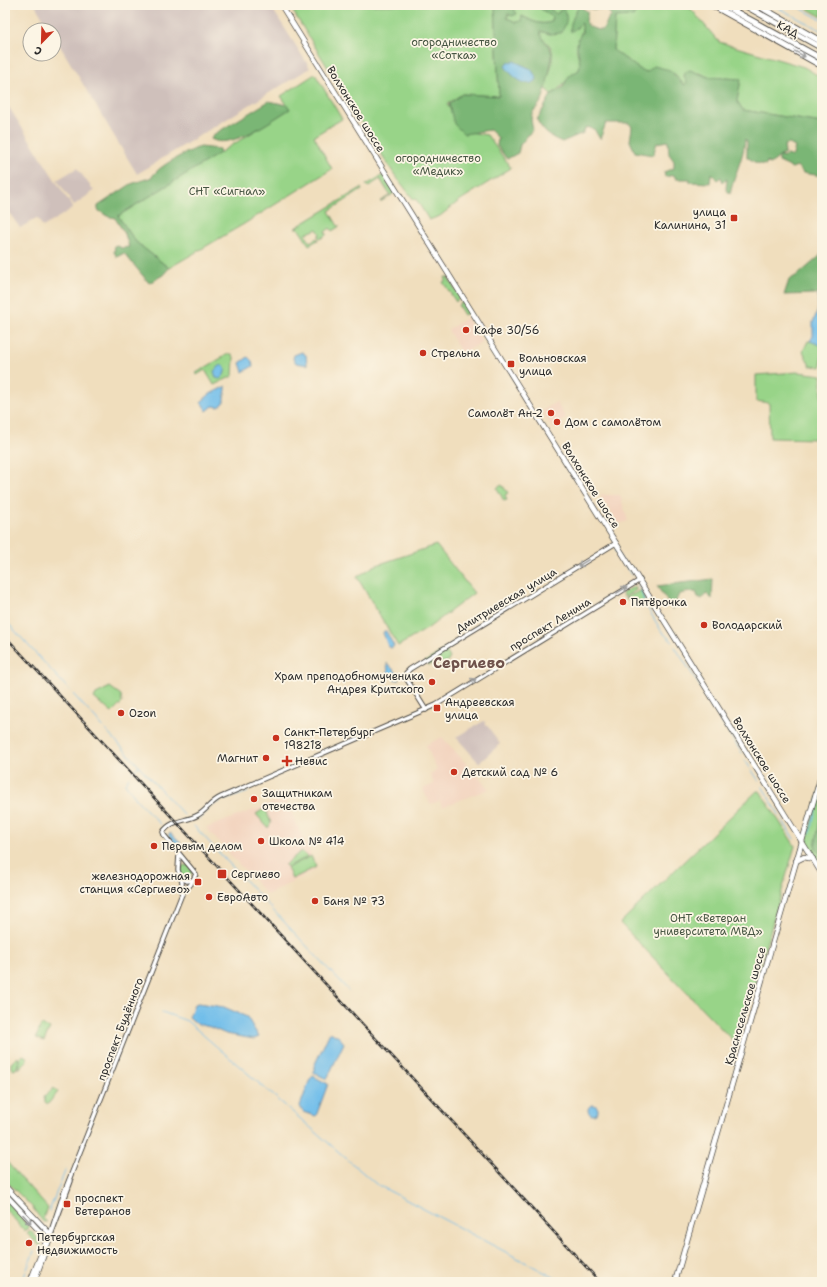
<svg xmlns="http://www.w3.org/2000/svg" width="827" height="1287" font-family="'Shantell Sans',sans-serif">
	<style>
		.built { fill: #f3d4bf }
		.industrial { fill: #cfc0bb }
		.green { fill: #98d488; stroke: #62805a }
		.forest { fill: #7ab674; stroke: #527050 }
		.water { fill: #70bdea; stroke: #4e748a }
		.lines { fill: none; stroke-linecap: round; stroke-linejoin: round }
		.stream { stroke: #70bdea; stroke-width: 1 }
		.minor-casing { stroke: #494641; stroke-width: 5.5 }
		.major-casing { stroke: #494641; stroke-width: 6 }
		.highway-casing { stroke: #494641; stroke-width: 7 }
		.minor { stroke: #fff; stroke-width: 3.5 }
		.major { stroke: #fff; stroke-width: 4.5 }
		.highway { stroke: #fff; stroke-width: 5 }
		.rail-casing { stroke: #2b2b2b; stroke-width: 2.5 }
		.rail { stroke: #fcf5e5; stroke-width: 1; stroke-dasharray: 3; stroke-linecap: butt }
		.oneway { stroke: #a0a0a0 }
		.poi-dot { fill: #c8321e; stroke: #fcf5e5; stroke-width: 1.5 }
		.labels { text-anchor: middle; stroke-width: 3.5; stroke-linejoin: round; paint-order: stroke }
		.street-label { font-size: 11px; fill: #2b2b2b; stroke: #fcf5e5 }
		.park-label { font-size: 11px; fill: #465542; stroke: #fcf5e5 }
		.poi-label { font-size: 11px; fill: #2b2b2b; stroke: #fcf5e5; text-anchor: start }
		.district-label { font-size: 15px; font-weight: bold; fill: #6f524c; stroke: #fcf5e5 }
	</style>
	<rect width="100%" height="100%" fill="#fcf5e5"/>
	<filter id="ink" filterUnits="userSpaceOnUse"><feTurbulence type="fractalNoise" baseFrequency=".025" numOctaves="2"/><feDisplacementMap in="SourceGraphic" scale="8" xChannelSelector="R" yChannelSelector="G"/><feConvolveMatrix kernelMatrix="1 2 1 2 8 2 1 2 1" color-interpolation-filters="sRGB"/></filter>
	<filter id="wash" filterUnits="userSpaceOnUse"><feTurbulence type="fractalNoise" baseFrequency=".012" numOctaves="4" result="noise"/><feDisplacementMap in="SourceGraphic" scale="16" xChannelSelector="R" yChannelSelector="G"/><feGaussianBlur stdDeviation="0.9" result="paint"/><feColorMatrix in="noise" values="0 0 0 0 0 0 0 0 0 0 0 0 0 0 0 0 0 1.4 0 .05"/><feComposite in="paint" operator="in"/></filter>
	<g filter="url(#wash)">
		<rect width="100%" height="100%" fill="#f0debd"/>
		<!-- built -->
		<g class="built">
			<path d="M466,318L482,342L462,354L448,330Z"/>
			<path d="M556,402L566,418L553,429L542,411Z"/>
			<path d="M600,495H620L628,521L618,524Z"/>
			<path d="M442,737L489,789L442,807L440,801L430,804L423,789L434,784L430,774L437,770L426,745Z"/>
			<path d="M285,798L317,869L267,895L206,828Z"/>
		</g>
		<!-- industrial -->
		<g class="industrial">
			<path d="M35,5H270L310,68L137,174L54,36V30H50Z"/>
			<path d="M5,101L73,208L43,227L37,218L20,228L5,207Z"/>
			<path d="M77,168L94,191L74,205L57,180Z"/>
			<path d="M484,721L500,744L479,763L456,737Z"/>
		</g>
		<!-- green -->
		<g class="green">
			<path d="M289,5H495L499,96L462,94L447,104L463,131L487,135L511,168L459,201L440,216L429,220L416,199L414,200L394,174Z"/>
			<path d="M512,5H536L552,17V22C540,26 532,21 522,16L521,21L516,22L507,18Z"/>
			<path d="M546,5H580L576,12V29L582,22C584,32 577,38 577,47C576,55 582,62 579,70C566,78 564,86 551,95L545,87C548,76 557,56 550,46C545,40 541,39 540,31L550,34L562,9L556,14Z"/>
			<path d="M639,5H684L691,9L719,42L804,67L822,78V123L743,110L737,101L741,79L708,77L700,73L684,76L688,83L684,85L675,74L642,71L613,50L615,16H633Z"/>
			<path d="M801,5H822V17Z"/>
			<path d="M315,74L342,119L314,136L332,169L244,224L169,268L136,242L118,216L290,109L281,96Z"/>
			<path d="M383,175L394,191L393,194L380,202L390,195L380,179L368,187L366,185Z"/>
			<path d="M361,188L362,190L329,211L338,226H340L332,231L330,228L325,232L327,234L320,239L318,236L320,234L317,229L305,234L310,242L317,238L318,240L309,245L298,228H295Z"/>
			<path d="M445,277H448L461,299H458L456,302L443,282L446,280Z"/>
			<path d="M463,302L469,312L464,315L458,305Z"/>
			<path d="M808,341L816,342L822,346L821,367L810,366L803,351Z"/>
			<path d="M228,354H232L234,357L233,376L214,385L205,370L197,375L196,373Z"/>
			<path d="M798,372L822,375L821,439L770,438L769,403L756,401V375Z"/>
			<path d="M502,485L508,493L505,495L507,500L504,501L497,488Z"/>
			<path d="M436,545L474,593L427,629L398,646L357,577L374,566Z"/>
			<path d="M635,586L636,590L624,597L622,593Z"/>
			<path d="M642,590L645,600L641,604L625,598Z"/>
			<path d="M445,649L450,658L447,662L428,665L425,662Z"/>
			<path d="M110,687L121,695L122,703L112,713L94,698L96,694Z"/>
			<path d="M822,782V847L815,846L822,856V867L806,842Z"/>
			<path d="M757,791H760L795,846L737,1045L620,923Z"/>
			<path d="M262,810H266L271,823L268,828L256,814Z"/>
			<path d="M301,851L308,857L287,867L285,865Z"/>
			<path d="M311,856L316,867L292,879L287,868Z"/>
			<circle cx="186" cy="871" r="6"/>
			<path d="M41,1025L50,1028L44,1041L36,1038Z"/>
			<path d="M23,1055L27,1057V1060L19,1069L20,1058Z"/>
			<path d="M18,1057L19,1061L16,1069L14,1070L11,1068V1063Z"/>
			<path d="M54,1088L58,1092L48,1104L45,1102L44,1097Z"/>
			<path d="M5,1160L48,1208L43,1218L47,1222H43L32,1207L5,1180Z"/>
			<path d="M5,1199L29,1227L25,1231L5,1209Z"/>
			<path d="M30,1230L41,1242V1247L27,1233Z"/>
		</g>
		<!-- forest -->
		<g class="forest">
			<path d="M495,5H512L517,14L512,16L508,14L507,18L516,22L521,21L522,16C532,21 540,26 551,22L552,17L536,5H546L556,14L563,8C569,18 566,24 561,33L550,34L540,31C541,41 551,44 552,55C552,60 545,95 542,100C534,114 528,110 533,129L520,145L518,153L507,159L497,146L498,138L490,130L464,134L454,124L449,104L462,94L499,96Z"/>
			<path d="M582,5H639L633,16L615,17L613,50L642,71L647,72L654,66L670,70L684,85L687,83L684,76L685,72L690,70L708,77L741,79L737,101L743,110L822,123V176L803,173L797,166L792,168L779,162V157L786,156L787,154L791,157L793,155L795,147L789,144L784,145L785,153C779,156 775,162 769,164L767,161L766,165L756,163L747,157V142L745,139C744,157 734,175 730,194L726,189L727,179L723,182L721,177L717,180L713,174H711L710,183L690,182V179H676L674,175L665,177L664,172L674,168V161L669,154L668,141L657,143L653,155L635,152L630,141L632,127L629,123H606L600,139L594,129L586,127L583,133L562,142C550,137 543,132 537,120L551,95L563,87L569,76L579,70C583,57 571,44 582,33V23L571,32C569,24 575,13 579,6L587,11C588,16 586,17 586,21C587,28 597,30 603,30L609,17L612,16L606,9H592Z"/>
			<path d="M269,101L287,105L290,109C273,119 231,151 211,139L213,135Z"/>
			<path d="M200,147L219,149L220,153L118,216L136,242L169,268L163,275L149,283L124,253L117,257L114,252L115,245L122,248L129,247L125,234L115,218L107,216L98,210V206L131,184L152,177C159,165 187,152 200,147Z"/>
			<path d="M822,252V292L815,294L784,295L789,280L799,274L820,256Z"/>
			<path d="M713,579L712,599L706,593L702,599L698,597L696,592C676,593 679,593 673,610L657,586Z"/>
			<path d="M822,808V856L815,846Z"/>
		</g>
		<!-- water -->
		<g class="water">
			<path d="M514,61L531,69L537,78L536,81C525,89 511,75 505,66L509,62Z"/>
			<path d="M822,293V346L810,341L813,336V322L818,310V295Z"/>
			<path d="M302,352L306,355L307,365L296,363L293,359L294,355Z"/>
			<path d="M248,357L252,361L253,366L243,372L240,363Z"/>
			<path d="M223,365L226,368L224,375L220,379L216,378L214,371L220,366Z"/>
			<path d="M226,386C227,392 223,397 224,403L219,407L213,406L207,411L201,402L210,394Z"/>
			<path d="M384,631H386L394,646L391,648L388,646L383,633Z"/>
			<path d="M387,663L396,672L399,680L394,679L388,673Z"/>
			<path d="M170,833L181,843L178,847L168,835Z"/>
			<path d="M198,1003L224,1007L247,1017L259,1037L254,1039L226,1034L210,1027L197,1024L189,1017L194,1004Z"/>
			<path d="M330,1032L339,1037L344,1043L327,1079L314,1073V1066Z"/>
			<path d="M313,1076L328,1084L316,1116L303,1112L300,1106L310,1079Z"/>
			<circle cx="593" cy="1110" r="5"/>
		</g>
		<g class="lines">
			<!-- stream -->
			<g class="stream">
				<path d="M773,5L822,31"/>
				<path d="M795,5L822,20"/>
				<path d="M615,550L632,576"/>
				<path d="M638,585L640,588"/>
				<path d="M641,590L644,602"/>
				<path d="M647,607L662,632L673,642"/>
				<path d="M5,620L184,815"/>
				<path d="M675,647L705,694"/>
				<path d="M708,700L726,729"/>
				<path d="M728,732L742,753"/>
				<path d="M745,760L759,781"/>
				<path d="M132,772L139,766"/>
				<path d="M129,777L125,783L137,800L160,824"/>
				<path d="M762,786L794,839"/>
				<path d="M224,800L248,792"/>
				<path d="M216,803L220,802"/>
				<path d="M199,819L215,804"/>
				<path d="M194,826L348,990"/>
				<path d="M810,833L822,786"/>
				<path d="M162,1012L187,1021L376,1184L563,1282"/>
				<path d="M49,1211L66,1169"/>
				<path d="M22,1282L34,1251"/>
			</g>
		</g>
	</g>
	<g filter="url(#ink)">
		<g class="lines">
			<!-- minor casing -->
			<g class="minor-casing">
				<g id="minor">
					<path d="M426,710L406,678V673L410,669L616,543"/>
					<path d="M181,878L187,881L193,880"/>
					<path d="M182,894L191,884L196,874L164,835L163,832C172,819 186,822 198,815C206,811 210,802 221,797L436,705L640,580"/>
					<path d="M51,1235L71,1181"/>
					<path d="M48,1240L63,1195L182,894V882L178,870L179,855"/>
				</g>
			</g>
			<!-- major casing -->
			<g class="major-casing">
				<g id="major">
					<path d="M281,5L822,874"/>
					<path d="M796,861L804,857L813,859"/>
					<path d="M5,1186L51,1235L34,1282"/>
					<path d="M5,1194L47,1239L30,1282"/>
					<path d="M675,1282L822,772"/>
				</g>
			</g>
			<!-- highway casing -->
			<g class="highway-casing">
				<g id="highway">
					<path d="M712,5L822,66"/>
					<path d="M723,5L822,59"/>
					<path d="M744,5L822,48"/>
					<path d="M757,5L822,42"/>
				</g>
			</g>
			<!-- minor -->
			<use href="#minor" class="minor"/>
			<!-- major -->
			<use href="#major" class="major"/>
			<!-- highway -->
			<use href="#highway" class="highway"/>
			<!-- rail casing -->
			<g class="rail-casing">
				<path id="rail" d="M5,636L600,1282"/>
			</g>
			<!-- rail -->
			<use href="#rail" class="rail"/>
		</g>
		<!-- one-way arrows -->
		<defs><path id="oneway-shaft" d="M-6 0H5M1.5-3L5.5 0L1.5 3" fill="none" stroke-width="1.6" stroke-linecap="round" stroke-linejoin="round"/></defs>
		<g class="oneway">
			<use href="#oneway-shaft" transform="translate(800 54) rotate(29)"/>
			<use href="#oneway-shaft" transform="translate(583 563) rotate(149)"/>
			<use href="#oneway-shaft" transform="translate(622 590) rotate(-31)"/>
			<use href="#oneway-shaft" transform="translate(471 682) rotate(-32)"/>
			<use href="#oneway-shaft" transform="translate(27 1219) rotate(48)"/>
		</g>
	</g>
	<!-- markers -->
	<g class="poi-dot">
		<rect x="730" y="214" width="8" height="8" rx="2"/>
		<circle cx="466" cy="330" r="4"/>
		<circle cx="423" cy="353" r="4"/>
		<rect x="507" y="360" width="8" height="8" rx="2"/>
		<circle cx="551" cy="413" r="4"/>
		<circle cx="557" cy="422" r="4"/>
		<circle cx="623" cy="602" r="4"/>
		<circle cx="704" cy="625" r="4"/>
		<circle cx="432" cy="682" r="4"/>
		<rect x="433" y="704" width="8" height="8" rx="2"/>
		<circle cx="121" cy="713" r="4"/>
		<circle cx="276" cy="738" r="4"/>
		<circle cx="266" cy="758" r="4"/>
		<path d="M285 755h4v4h4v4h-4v4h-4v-4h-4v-4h4z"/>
		<circle cx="454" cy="772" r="4"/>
		<circle cx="254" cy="799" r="4"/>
		<circle cx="261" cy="841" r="4"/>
		<circle cx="154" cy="846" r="4"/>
		<rect x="217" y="869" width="10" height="10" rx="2"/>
		<rect x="194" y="878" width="8" height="8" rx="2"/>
		<circle cx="209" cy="897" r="4"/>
		<circle cx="315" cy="901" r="4"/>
		<rect x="63" y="1200" width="8" height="8" rx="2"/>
		<circle cx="29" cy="1243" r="4"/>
	</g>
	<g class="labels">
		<!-- street labels -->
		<g class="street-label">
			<text transform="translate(788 29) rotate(29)" y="4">КАД</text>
			<text transform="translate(356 109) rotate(58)" y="4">Волхонское шоссе</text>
			<text transform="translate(591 485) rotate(58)" y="4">Волхонское шоссе</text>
			<text transform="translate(506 600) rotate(-31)" y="4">Дмитриевская улица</text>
			<text transform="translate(550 624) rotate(-31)" y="4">проспект Ленина</text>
			<text transform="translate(762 760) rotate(58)" y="4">Волхонское шоссе</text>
			<text transform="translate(745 1006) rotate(-74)" y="4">Красносельское шоссе</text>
			<text transform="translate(120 1029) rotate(-69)" y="4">проспект Будённого</text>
		</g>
		<!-- park labels -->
		<g class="park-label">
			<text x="454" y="46">огородничество<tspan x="454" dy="13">«Сотка»</tspan></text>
			<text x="438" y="162">огородничество<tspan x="438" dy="13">«Медик»</tspan></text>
			<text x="227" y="195">СНТ «Сигнал»</text>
			<text x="708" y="922">ОНТ «Ветеран<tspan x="708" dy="13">университета МВД»</tspan></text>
		</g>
		<!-- poi labels -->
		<g class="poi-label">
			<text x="726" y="216" text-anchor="end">улица<tspan x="726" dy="13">Калинина, 31</tspan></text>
			<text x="474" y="334">Кафе 30/56</text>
			<text x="431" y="357">Стрельна</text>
			<text x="519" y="362">Вольновская<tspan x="519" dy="13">улица</tspan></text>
			<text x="543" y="417" text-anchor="end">Самолёт Ан-2</text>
			<text x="565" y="426">Дом с самолётом</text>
			<text x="631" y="606">Пятёрочка</text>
			<text x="712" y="629">Володарский</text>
			<text x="424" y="680" text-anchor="end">Храм преподобномученика<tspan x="424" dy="13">Андрея Критского</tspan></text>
			<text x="445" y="706">Андреевская<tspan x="445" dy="13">улица</tspan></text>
			<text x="129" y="717">Ozon</text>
			<text x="284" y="736">Санкт-Петербург<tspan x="284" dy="13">198218</tspan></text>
			<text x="258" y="762" text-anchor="end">Магнит</text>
			<text x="295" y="765">Невис</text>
			<text x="462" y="776">Детский сад № 6</text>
			<text x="262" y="797">Защитникам<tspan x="262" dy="13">отечества</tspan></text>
			<text x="269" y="845">Школа № 414</text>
			<text x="162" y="850">Первым делом</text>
			<text x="231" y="878">Сергиево</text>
			<text x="190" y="880" text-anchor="end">железнодорожная<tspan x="190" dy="13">станция «Сергиево»</tspan></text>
			<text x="217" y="901">ЕвроАвто</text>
			<text x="323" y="905">Баня № 73</text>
			<text x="75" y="1202">проспект<tspan x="75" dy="13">Ветеранов</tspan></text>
			<text x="37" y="1241">Петербургская<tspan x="37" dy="13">Недвижимость</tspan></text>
		</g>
		<!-- district labels -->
		<g class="district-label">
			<text x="469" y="668">Сергиево</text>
		</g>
	</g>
	<!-- margin -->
	<rect width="827" height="1287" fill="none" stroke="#fcf5e5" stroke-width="20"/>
	<!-- north arrow -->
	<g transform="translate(42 42) rotate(203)"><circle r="19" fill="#fcf5e5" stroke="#a8a49b"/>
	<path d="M0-3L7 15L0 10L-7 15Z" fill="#c8321e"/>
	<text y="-6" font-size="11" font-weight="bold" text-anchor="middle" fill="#2b2b2b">С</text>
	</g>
</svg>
